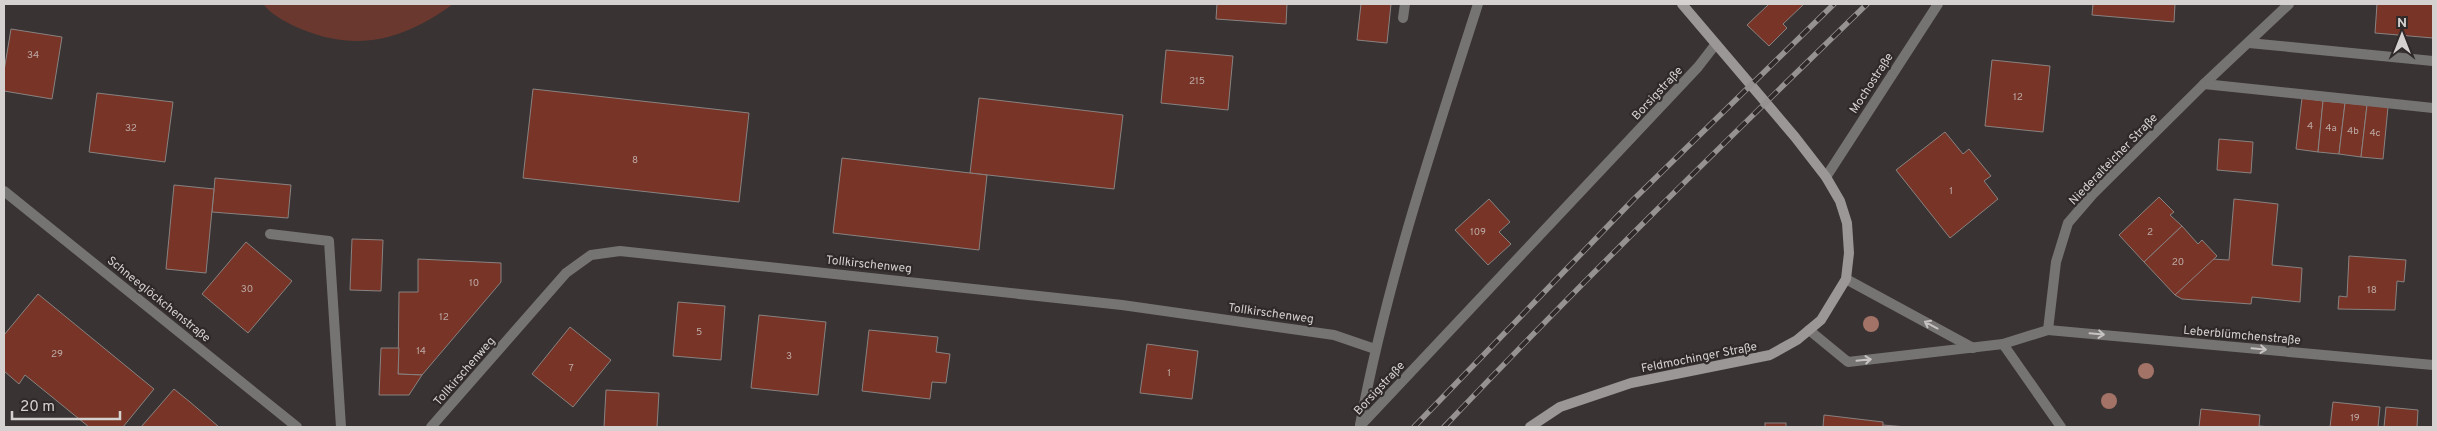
<svg xmlns="http://www.w3.org/2000/svg" width="2437" height="431" font-family="Overpass,sans-serif">
	<style>
		.green { fill: #6a382e }
		.building { fill: #783426; stroke: #888281 }
		.lines { fill: none; stroke-linecap: round; stroke-linejoin: round }
		.lane { stroke: #767473; stroke-width: 10 }
		.street { stroke: #767473; stroke-width: 10 }
		.secondary { stroke: #9b9796; stroke-width: 10 }
		.rail-casing { stroke: #959291; stroke-width: 5.5 }
		.rail { stroke: #2f2a29; stroke-width: 4; stroke-dasharray: 11; stroke-linecap: butt }
		.tree { fill: #a37368 }
		.oneway { stroke: #c6c3c2 }
		.labels { text-anchor: middle; stroke-width: 4.5; stroke-linejoin: round; paint-order: stroke }
		.number-label { font-size: 10px; fill: #bdaaa6 }
		.street-label { font-size: 12px; fill: #d4d1d0; stroke: #2f2a29 }
	</style>
	<rect width="100%" height="100%" fill="#393433"/>
	<!-- green -->
	<path class="green" d="M263,4H453C405,39 359,53 301,29C287,23 273,16 263,4Z"/>
	<!-- building -->
	<g class="building">
		<path d="M1217,4H1287L1286,24L1216,19Z"/>
		<path d="M1361,4H1391L1387,43L1357,40Z"/>
		<path d="M1769,4H1804L1783,24L1787,28L1769,46L1747,25Z"/>
		<path d="M2093,4H2175L2174,22L2092,15Z"/>
		<path d="M2377,4H2433V38L2375,33Z"/>
		<path d="M11,29L62,37L52,99L4,91V71Z"/>
		<path d="M1166,50L1233,56L1228,110L1161,103Z"/>
		<path d="M1992,60L2050,66L2043,132L1985,126Z"/>
		<path d="M533,89L749,113L739,202L523,178Z"/>
		<path d="M97,93L173,102L165,162L89,152Z"/>
		<path d="M979,98L1123,115L1114,189L970,173Z"/>
		<path d="M2302,98L2323,101L2318,152L2296,149Z"/>
		<path d="M2323,101L2345,103L2339,154L2318,152Z"/>
		<path d="M2345,103L2367,105L2361,157L2339,154Z"/>
		<path d="M2367,105L2388,107L2383,159L2361,157Z"/>
		<path d="M1945,132L1963,154L1969,149L1991,176L1984,181L1998,199L1950,238L1896,170Z"/>
		<path d="M2219,139L2253,142L2251,173L2217,170Z"/>
		<path d="M842,158L987,175L979,250L833,233Z"/>
		<path d="M215,178L291,185L288,218L212,212Z"/>
		<path d="M174,185L214,189L206,273L166,269Z"/>
		<path d="M2159,197L2174,212L2170,215L2182,226L2144,262L2119,235Z"/>
		<path d="M1489,199L1510,222L1499,232L1511,244L1488,265L1455,230Z"/>
		<path d="M2234,199L2278,204L2272,265L2302,268L2300,302L2252,297L2251,304L2182,299L2175,295L2212,259L2229,260Z"/>
		<path d="M2182,226L2198,244L2202,240L2217,256L2175,295L2144,262Z"/>
		<path d="M352,239L383,240L381,291L350,290Z"/>
		<path d="M246,242L292,281L248,333L202,294Z"/>
		<path d="M2349,256L2406,260L2404,282L2397,281L2395,310L2338,309L2339,296L2347,297Z"/>
		<path d="M418,259L501,263V282L422,375L398,374L399,292H418Z"/>
		<path d="M38,294L154,389L123,427H89L25,375L19,384L4,371V335Z"/>
		<path d="M678,302L725,306L721,360L673,356Z"/>
		<path d="M759,315L826,322L818,395L751,388Z"/>
		<path d="M570,327L611,360L573,407L532,374Z"/>
		<path d="M869,330L938,337L936,352L950,354L946,383L932,382L930,399L862,391Z"/>
		<path d="M1147,344L1198,351L1192,399L1140,393Z"/>
		<path d="M381,348H399L398,374L422,375L409,395H379Z"/>
		<path d="M174,389L190,402L219,427H141Z"/>
		<path d="M606,390L659,393L657,427H604Z"/>
		<path d="M2333,402L2380,407L2378,427H2330Z"/>
		<path d="M2386,407L2418,410L2417,427H2384Z"/>
		<path d="M2201,409L2260,415L2259,426L2271,427H2199Z"/>
		<path d="M1824,415L1883,422V427H1823Z"/>
		<rect x="1765" y="423" width="21" height="4"/>
		<path d="M1883,425L1907,427H1883Z"/>
	</g>
	<g class="lines">
		<!-- lane -->
		<g class="lane">
			<path d="M1403,18L1405,4"/>
			<path d="M2249,43L2433,61"/>
			<path d="M2204,84L2433,108"/>
			<path d="M270,234L329,241L341,427"/>
		</g>
		<!-- street -->
		<g class="street">
			<path d="M1826,177L1938,4"/>
			<path d="M4,191L297,427"/>
			<path d="M1846,279L1973,348"/>
			<path d="M1809,330L1848,362L2003,344L2061,427"/>
			<path d="M2048,330L2433,365"/>
			<path d="M2003,344L2048,330L2056,262L2068,223L2093,194L2204,84L2289,4"/>
			<path d="M1360,425C1387,281 1433,144 1478,4"/>
			<path d="M1360,426L1698,67L1715,45"/>
			<path d="M431,427L566,273L591,255L620,251L1122,305L1334,335L1375,349"/>
		</g>
		<!-- secondary -->
		<path class="secondary" d="M1530,427L1560,407L1631,383L1770,355L1797,340L1821,320L1846,279L1849,253L1847,223L1840,201L1826,177L1795,137L1682,4"/>
		<!-- rail casing -->
		<g class="rail-casing">
			<g id="rail">
				<path d="M1414,427L1634,199L1834,4"/>
				<path d="M1444,427C1581,282 1724,143 1867,4"/>
			</g>
		</g>
		<!-- rail -->
		<use href="#rail" class="rail"/>
	</g>
	<!-- trees -->
	<g class="tree">
		<circle cx="1871" cy="324" r="8"/>
		<circle cx="2146" cy="371" r="8"/>
		<circle cx="2109" cy="401" r="8"/>
	</g>
	<!-- one-way arrows -->
	<defs><path id="oneway-shaft" d="M-6 0H5M1.5-3L5.5 0L1.5 3" fill="none" stroke-width="1.6" stroke-linecap="round" stroke-linejoin="round" transform="scale(1.25)"/></defs>
	<g class="oneway">
		<use href="#oneway-shaft" transform="translate(1931 325) rotate(-152)"/>
		<use href="#oneway-shaft" transform="translate(2097 334) rotate(5)"/>
		<use href="#oneway-shaft" transform="translate(2259 349) rotate(5)"/>
		<use href="#oneway-shaft" transform="translate(1864 360) rotate(-6)"/>
	</g>
	<g class="labels">
		<!-- number labels -->
		<g class="number-label">
			<text x="33" y="58">34</text>
			<text x="1197" y="84">215</text>
			<text x="2018" y="100">12</text>
			<text x="2310" y="129">4</text>
			<text x="131" y="131">32</text>
			<text x="2331" y="131">4a</text>
			<text x="2353" y="134">4b</text>
			<text x="2375" y="136">4c</text>
			<text x="635" y="163">8</text>
			<text x="1951" y="194">1</text>
			<text x="1478" y="235">109</text>
			<text x="2150" y="235">2</text>
			<text x="2178" y="265">20</text>
			<text x="474" y="286">10</text>
			<text x="247" y="292">30</text>
			<text x="2372" y="293">18</text>
			<text x="444" y="320">12</text>
			<text x="699" y="335">5</text>
			<text x="421" y="354">14</text>
			<text x="57" y="357">29</text>
			<text x="789" y="359">3</text>
			<text x="571" y="371">7</text>
			<text x="1169" y="376">1</text>
			<text x="2355" y="421">19</text>
		</g>
		<!-- street labels -->
		<g class="street-label">
			<text transform="translate(1871 83) rotate(-57)" y="4">Mochostraße</text>
			<text transform="translate(1657 93) rotate(-47)" y="4">Borsigstraße</text>
			<text transform="translate(2113 159) rotate(-46)" y="4">Niederalteicher Straße</text>
			<text transform="translate(869 264) rotate(6)" y="4">Tollkirschenweg</text>
			<text transform="translate(159 299) rotate(39)" y="4">Schneeglöckchenstraße</text>
			<text transform="translate(1271 313) rotate(8)" y="4">Tollkirschenweg</text>
			<text transform="translate(2242 335) rotate(5)" y="4">Leberblümchenstraße</text>
			<text transform="translate(1699 357) rotate(-11)" y="4">Feldmochinger Straße</text>
			<text transform="translate(464 371) rotate(-49)" y="4">Tollkirschenweg</text>
			<text transform="translate(1379 388) rotate(-47)" y="4">Borsigstraße</text>
		</g>
	</g>
	<!-- border -->
	<rect width="2437" height="431" fill="none" stroke="#d4d1d0" stroke-width="10"/>
	<!-- north arrow -->
	<g transform="translate(2402 35)" stroke="#2f2a29" stroke-width="4" paint-order="stroke">
	<path d="M0-4L9 19L0 12L-9 19Z" fill="#d4d1d0"/>
	<text y="-8" font-size="14" font-weight="bold" text-anchor="middle" fill="#d4d1d0">N</text>
	</g>
	<!-- scale -->
	<path d="M12 411v8h108v-8" fill="none" stroke="#d4d1d0" stroke-width="2.5"/>
	<text x="20" y="411" font-size="15" fill="#d4d1d0" stroke="#2f2a29" stroke-width="4" paint-order="stroke">20 m</text>
</svg>
